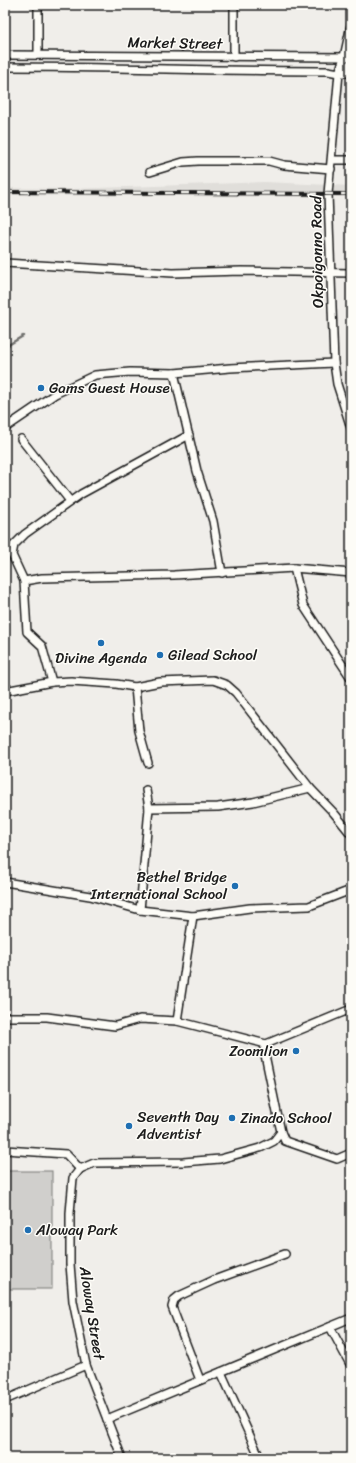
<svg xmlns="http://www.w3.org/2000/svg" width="356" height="1463" font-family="Sriracha,sans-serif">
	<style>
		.built { fill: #e0deda }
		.green { fill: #d0cfcc; stroke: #767674 }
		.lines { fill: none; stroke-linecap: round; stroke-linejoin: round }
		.stream { stroke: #706f6d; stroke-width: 2.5 }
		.street-casing { stroke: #1c1c1c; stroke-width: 10 }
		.street { stroke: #fdfcf7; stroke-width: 7 }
		.rail-casing { stroke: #1c1c1c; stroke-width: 4 }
		.rail { stroke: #fdfcf7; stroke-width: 2.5; stroke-dasharray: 8; stroke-linecap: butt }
		.poi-dot { fill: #1f6fb2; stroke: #fdfcf7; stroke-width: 1.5 }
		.labels { text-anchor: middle; stroke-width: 3; stroke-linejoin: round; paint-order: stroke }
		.street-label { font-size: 15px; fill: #1c1c1c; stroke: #fdfcf7 }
		.poi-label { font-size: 15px; fill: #1c1c1c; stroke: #fdfcf7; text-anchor: start }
	</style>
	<rect width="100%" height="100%" fill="#f0eeea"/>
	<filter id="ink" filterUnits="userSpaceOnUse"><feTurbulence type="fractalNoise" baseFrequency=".025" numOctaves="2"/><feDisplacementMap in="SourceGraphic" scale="8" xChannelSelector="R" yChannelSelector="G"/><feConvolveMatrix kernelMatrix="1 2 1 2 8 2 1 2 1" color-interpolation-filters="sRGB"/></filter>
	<g filter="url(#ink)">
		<!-- built -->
		<path class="built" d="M265,182L351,186V197L5,195V188L70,189Z"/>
		<!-- green -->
		<rect class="green" x="5" y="1171" width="47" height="118"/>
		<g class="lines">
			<!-- stream -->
			<path class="stream" d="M5,347L23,336"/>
			<!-- street casing -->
			<g class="street-casing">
				<g id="street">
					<path d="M38,5V55"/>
					<path d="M234,5V57"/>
					<path d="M351,25L344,57L339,73L328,194L334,363L337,384L351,428"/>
					<path d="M5,55L351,57"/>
					<path d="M5,67C113,67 220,71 328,71L339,73H351"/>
					<path d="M339,73L351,63"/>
					<path d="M332,160H351"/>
					<path d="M150,172L183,162L198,161H269L284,165L331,169"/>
					<path d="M5,263L173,273L241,271L351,273"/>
					<path d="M174,373L197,471L213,521L222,573"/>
					<path d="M5,428L55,394L95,375L130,372L174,373L230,368L334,363"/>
					<path d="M21,439L70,501"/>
					<path d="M294,568L303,605L351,678"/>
					<path d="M24,581L42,578L174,575L294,568L351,573"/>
					<path d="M52,682L42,646L27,632L24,581L12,555L14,545L25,534L81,494L189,435"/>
					<path d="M135,687L139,731L148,763"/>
					<path d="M5,691L52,682L71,681L116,684L135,687L160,682L213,680L227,685L236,693L310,788L334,813L351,834"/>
					<path d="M149,808L218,807L253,802L310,788"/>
					<path d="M5,882L90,896L140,910L193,916L250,908L309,906L351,890"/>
					<path d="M140,910L149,808L146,790"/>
					<path d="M5,1017H47L115,1026L140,1019L177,1021L266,1044"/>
					<path d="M177,1021L193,916"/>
					<path d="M266,1044L351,1009"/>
					<path d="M281,1132L285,1141L337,1159L351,1153"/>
					<path d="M5,1150L66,1154L80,1169"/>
					<path d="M80,1169L73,1178L70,1213V1264L73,1301L86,1365L122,1458"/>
					<path d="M80,1169L94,1163L183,1162L220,1159L260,1148L274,1141L281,1132L264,1050L266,1044"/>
					<path d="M330,1327L351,1366"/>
					<path d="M221,1372L260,1458"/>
					<path d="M200,1380L172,1307L174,1300L179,1296L214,1280L285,1254"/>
					<path d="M5,1400L86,1365"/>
					<path d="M107,1419L351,1318"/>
				</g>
			</g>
			<!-- street -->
			<use href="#street" class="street"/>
			<!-- rail casing -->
			<g class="rail-casing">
				<path id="rail" d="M5,192L351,194"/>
			</g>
			<!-- rail -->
			<use href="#rail" class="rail"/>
		</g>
	</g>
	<!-- markers -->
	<g class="poi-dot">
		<circle cx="41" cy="388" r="4"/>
		<circle cx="101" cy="643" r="4"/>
		<circle cx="160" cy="655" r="4"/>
		<circle cx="235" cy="886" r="4"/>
		<circle cx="296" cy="1051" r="4"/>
		<circle cx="232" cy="1118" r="4"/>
		<circle cx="129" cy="1126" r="4"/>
		<circle cx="28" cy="1230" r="4"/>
	</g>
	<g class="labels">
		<!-- street labels -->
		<g class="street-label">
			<text transform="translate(175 43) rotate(1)" y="5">Market Street</text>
			<text transform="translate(317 252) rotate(-91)" y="5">Okpoigonno Road</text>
			<text transform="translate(92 1313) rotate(81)" y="5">Aloway Street</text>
		</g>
		<!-- poi labels -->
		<g class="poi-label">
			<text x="49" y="393">Gams Guest House</text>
			<text x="168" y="660">Gilead School</text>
			<text x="101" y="663" text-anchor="middle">Divine Agenda</text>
			<text x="227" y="882" text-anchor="end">Bethel Bridge<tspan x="227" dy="17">International School</tspan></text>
			<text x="288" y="1056" text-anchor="end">Zoomlion</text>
			<text x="137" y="1122">Seventh Day<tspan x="137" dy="17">Adventist</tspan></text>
			<text x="240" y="1123">Zinado School</text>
			<text x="36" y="1235">Aloway Park</text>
		</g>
	</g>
	<!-- margin -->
	<rect width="356" height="1463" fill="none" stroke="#fdfcf7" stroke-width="20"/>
	<rect x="10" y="10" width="336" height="1443" fill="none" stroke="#1c1c1c" stroke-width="1.5" filter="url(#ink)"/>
</svg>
